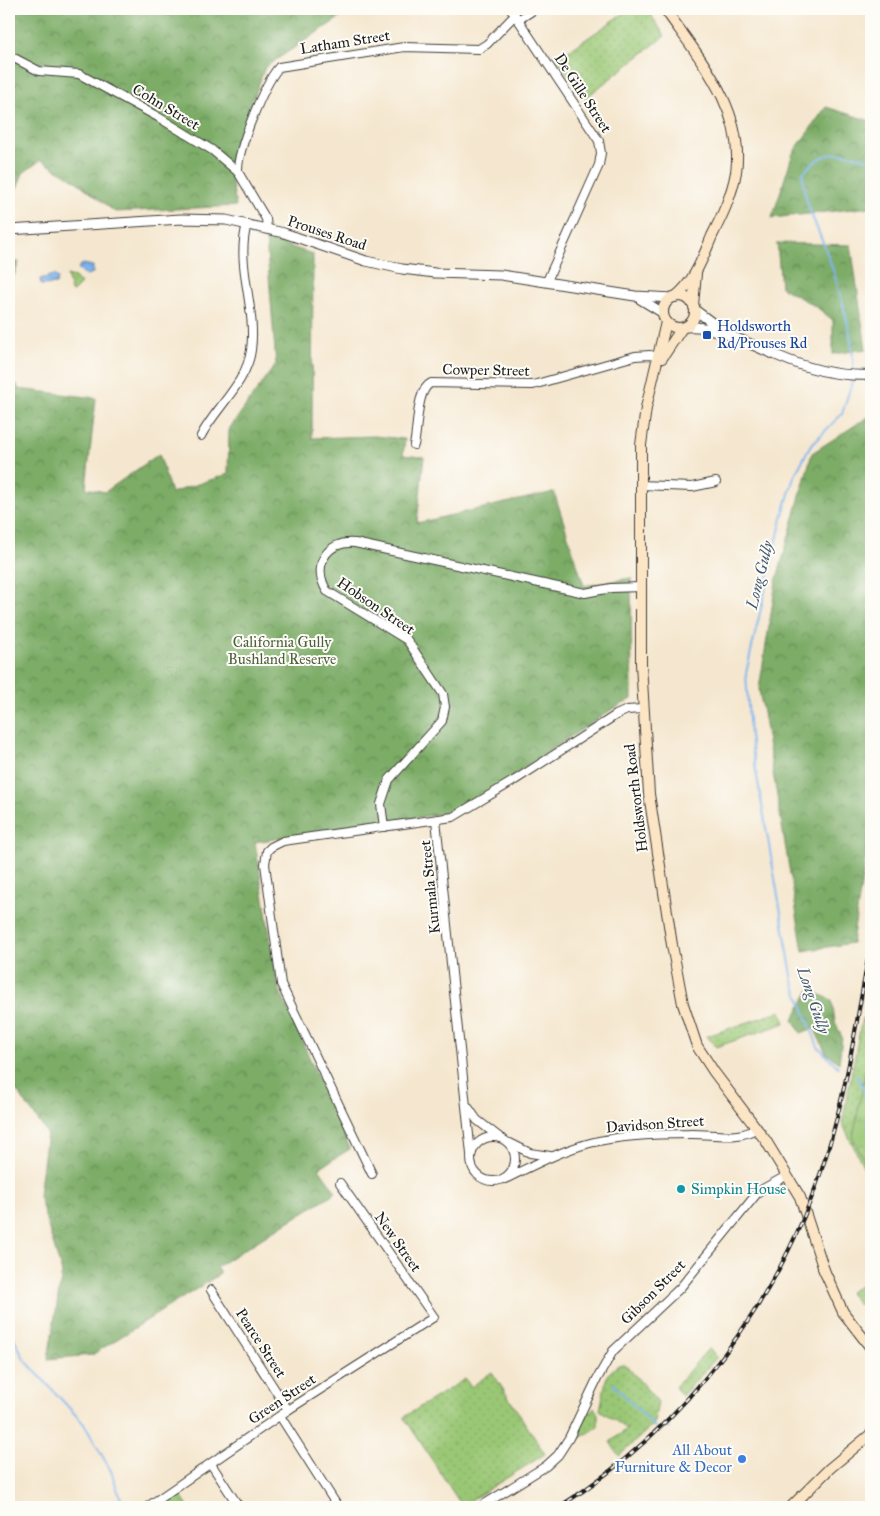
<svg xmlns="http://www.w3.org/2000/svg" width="880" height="1516" font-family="'IM FELL Great Primer',serif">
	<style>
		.grass { fill: url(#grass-dots); stroke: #5b7248 }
		.forest { fill: url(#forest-crowns); stroke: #4c6441 }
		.park { fill: url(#park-tufts); stroke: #5b7248 }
		.water { fill: url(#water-waves); stroke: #4d6885 }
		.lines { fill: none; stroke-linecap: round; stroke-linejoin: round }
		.stream { stroke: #7eb5ee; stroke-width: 2 }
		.minor-casing { stroke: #3d3a37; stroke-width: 10 }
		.tertiary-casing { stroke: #3d3a37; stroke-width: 11 }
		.secondary-casing { stroke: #3d3a37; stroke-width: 12 }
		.minor { stroke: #fff; stroke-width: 8 }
		.tertiary { stroke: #fff; stroke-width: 9 }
		.secondary { stroke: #fce5c4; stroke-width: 10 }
		.rail-casing { stroke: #1c1c1c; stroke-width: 4 }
		.rail { stroke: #fdfcf7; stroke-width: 2; stroke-dasharray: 5.5; stroke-linecap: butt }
		.transit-dot { fill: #1a4fb4; stroke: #fdfcf7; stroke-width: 2 }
		.culture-dot { fill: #0f9aa8; stroke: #fdfcf7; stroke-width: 2 }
		.shop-dot { fill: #3f7fe0; stroke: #fdfcf7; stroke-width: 2 }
		.labels { text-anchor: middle; stroke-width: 4; stroke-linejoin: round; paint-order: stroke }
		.street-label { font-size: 15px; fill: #1c1c1c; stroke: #fdfcf7 }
		.transit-label { font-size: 15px; fill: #164399; stroke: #fdfcf7; text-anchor: start }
		.park-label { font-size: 15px; fill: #4e603f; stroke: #fdfcf7 }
		.culture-label { font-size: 15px; fill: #0d838f; stroke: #fdfcf7; text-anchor: start }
		.shop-label { font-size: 15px; fill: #366cbe; stroke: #fdfcf7; text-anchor: end }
		.water-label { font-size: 16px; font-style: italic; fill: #435970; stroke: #fdfcf7 }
	</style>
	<defs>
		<pattern id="grass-dots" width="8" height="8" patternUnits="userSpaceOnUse" patternTransform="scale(1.25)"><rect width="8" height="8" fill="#9ac774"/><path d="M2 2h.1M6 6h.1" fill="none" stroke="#84aa64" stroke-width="1.8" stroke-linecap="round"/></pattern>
		<pattern id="forest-crowns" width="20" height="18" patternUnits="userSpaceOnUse" patternTransform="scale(1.25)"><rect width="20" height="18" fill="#7bac66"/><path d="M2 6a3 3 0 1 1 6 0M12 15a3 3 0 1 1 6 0" fill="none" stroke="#648b53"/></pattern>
		<pattern id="park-tufts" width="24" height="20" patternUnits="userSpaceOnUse" patternTransform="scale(1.25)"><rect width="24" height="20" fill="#9ac774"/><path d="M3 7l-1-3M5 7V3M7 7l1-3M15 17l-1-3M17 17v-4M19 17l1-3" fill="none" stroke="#84aa64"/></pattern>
		<pattern id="water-waves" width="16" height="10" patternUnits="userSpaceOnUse" patternTransform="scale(1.25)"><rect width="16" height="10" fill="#7eb5ee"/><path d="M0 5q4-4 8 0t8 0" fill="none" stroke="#6c9bcc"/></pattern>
	</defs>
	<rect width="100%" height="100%" fill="#fdfcf7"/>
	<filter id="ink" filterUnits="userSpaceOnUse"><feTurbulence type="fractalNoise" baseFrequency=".02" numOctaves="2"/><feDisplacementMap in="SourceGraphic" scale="10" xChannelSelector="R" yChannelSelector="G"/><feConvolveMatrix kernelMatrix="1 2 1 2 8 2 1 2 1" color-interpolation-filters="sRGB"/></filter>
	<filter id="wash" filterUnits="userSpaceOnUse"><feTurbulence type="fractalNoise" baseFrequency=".0096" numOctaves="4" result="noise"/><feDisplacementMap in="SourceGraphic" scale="20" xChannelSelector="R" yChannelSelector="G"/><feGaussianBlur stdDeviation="1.12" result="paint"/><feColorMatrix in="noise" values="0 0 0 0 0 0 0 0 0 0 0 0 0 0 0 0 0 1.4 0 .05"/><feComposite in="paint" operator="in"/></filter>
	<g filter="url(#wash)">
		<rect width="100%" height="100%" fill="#f5e7cf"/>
		<!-- grass -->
		<g class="grass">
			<path d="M630,9H647L665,36L584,99L557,59Z"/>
			<path d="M67,275L75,277L81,284L73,292L71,291Z"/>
			<path d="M781,1011L785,1023L716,1047L707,1036Z"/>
			<path d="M862,1018L871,1037V1182L842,1123Z"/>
			<path d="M709,1348L717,1357L682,1396L675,1387Z"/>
			<path d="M618,1365H626L658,1402L654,1424L619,1456L610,1442L627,1429L600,1410L607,1375Z"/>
			<path d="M492,1372L545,1454L462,1506L404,1417L465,1379L471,1387Z"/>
			<path d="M594,1407L598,1414V1427L580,1438L578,1432L585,1417Z"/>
			<path d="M178,1491L188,1507H155Z"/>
		</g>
		<!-- forest -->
		<g class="forest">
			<path d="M9,9H353L265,67L229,166L236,206L115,212L76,181L41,160L23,173L9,208Z"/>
			<path d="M826,107L871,121V207L772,218L793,153Z"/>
			<path d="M266,239L313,254L312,438L374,436L405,439L403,455L424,457L417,523L554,492L584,586L631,578L632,699L611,710L513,775L514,777L467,805L441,814L255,842L278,987L350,1149L319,1168L336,1192L216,1267L220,1274L92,1355L48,1359L62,1273L39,1196L47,1133L9,1080V382L17,384L18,389L96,398L86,488L105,492L159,454L171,493L228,474L229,429L276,364Z"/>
			<path d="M777,243L851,245L866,349L833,354V320L815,306L781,287Z"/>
			<path d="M9,261L19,262L9,289Z"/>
			<path d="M871,415V822L852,943L803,951L759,689L776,582L812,453Z"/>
			<path d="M810,990L832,1000L835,1022L842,1037L839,1063L826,1053L814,1028L801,1033L793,1020Z"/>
		</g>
		<!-- park -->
		<g class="park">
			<path d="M871,1042V1174L853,1138Z"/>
			<path d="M871,1280V1294L859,1305L849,1292Z"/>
		</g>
		<!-- water -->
		<g class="water">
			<path d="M84,264L93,266V273L86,275L78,270L79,266Z"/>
			<path d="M54,275L58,278L56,284L41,285L40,279Z"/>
		</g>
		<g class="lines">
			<!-- stream -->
			<g class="stream">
				<path d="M853,372C855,341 839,286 828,256C819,229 802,202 803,173C826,147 842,152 871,160"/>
				<path d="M838,1067L818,1047L793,981L750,737L746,673L783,514L794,477L810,446L842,414L853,379"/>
				<path d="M856,1076C872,1090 865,1128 871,1148"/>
				<path d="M9,1327L24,1359L84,1424L111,1471L120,1497L127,1507"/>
				<path d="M613,1384L655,1427"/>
				<path d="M666,1428H670"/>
			</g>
		</g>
	</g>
	<g filter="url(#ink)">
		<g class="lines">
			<!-- minor casing -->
			<g class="minor-casing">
				<g id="minor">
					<path d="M511,9L599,141L601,153L599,165L547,281"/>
					<path d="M518,20L535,9"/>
					<path d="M14,58L39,71L79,74L158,117L212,150L238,172L266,219L267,228"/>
					<path d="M238,172C237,150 264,84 279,67L404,47L479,49L487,44L515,15"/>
					<path d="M201,436C215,408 247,383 251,350C257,307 235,266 247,224"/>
					<path d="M414,445C418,429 416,390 431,383L533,385L635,356L650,355L662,358"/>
					<path d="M640,485L692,487L716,482"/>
					<path d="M436,820L471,1154"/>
					<path d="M384,827L381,804L389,780L442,721L445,707L443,694L407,640L327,591C311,566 327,540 355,543L585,593L611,588L641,587"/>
					<path d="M468,1107L477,1120L499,1137"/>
					<circle cx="493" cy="1159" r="22"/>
					<path d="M510,1143L530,1153L550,1156"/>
					<path d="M372,1174L281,984L265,864L267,851L271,847L283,841L453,817L515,780L616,715L627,710L642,709"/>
					<path d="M505,1179C532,1166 560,1151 590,1143C621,1135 657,1134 689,1134C711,1133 739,1141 757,1128"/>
					<path d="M211,1290L288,1410"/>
					<path d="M280,1416L338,1507"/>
					<path d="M211,1464L239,1507"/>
					<path d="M147,1507L288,1410L434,1317L340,1183"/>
					<path d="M480,1507L546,1466L558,1455L569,1438L597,1379L613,1351L680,1288L759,1191L786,1176"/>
				</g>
			</g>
			<!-- tertiary casing -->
			<g class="tertiary-casing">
				<g id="tertiary">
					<path d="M9,230L181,219L226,220L284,233L366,261L402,269L435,273L501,275L635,296L673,298"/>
					<path d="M640,299L663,313"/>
					<path d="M695,310L726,333"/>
					<path d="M686,327C713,324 753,346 778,356C808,369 838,377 871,375"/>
				</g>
			</g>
			<!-- secondary casing -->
			<g class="secondary-casing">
				<g id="secondary">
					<path d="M665,9C698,57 745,109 736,172C732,195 722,216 712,236C703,257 694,283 675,297"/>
					<circle cx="679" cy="312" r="16"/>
					<path d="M693,305L696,274"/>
					<path d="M666,322L646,408L641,445V664L649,794L672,945L683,1004L697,1046L714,1072L766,1141L800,1197L825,1273"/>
					<path d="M662,358L682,328"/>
					<path d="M823,1268L843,1312L871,1348"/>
					<path d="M791,1507L830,1468L871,1434"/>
				</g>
			</g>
			<!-- minor -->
			<use href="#minor" class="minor"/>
			<!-- tertiary -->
			<use href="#tertiary" class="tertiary"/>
			<!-- secondary -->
			<use href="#secondary" class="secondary"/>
			<!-- rail casing -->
			<g class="rail-casing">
				<path id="rail" d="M559,1507C687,1426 783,1298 827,1153C848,1085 858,1012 871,942"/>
			</g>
			<!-- rail -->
			<use href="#rail" class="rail"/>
		</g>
	</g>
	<!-- markers -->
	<rect class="transit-dot" x="702" y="330" width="10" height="10" rx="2.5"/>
	<circle class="culture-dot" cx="681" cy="1189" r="5"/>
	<circle class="shop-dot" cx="742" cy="1459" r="5"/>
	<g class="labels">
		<!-- street labels -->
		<g class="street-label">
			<text transform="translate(345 42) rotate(-9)" y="5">Latham Street</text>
			<text transform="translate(583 93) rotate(57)" y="5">De Gille Street</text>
			<text transform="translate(166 107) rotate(31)" y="5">Cohn Street</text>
			<text transform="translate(327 233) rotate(18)" y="5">Prouses Road</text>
			<text transform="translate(486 370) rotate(1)" y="5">Cowper Street</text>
			<text transform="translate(376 606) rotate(34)" y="5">Hobson Street</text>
			<text transform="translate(636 798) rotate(-97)" y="5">Holdsworth Road</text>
			<text transform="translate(430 887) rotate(-96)" y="5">Kurmala Street</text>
			<text transform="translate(655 1124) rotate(-4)" y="5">Davidson Street</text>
			<text transform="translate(398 1242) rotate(55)" y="5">New Street</text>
			<text transform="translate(653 1292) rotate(-45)" y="5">Gibson Street</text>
			<text transform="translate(261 1343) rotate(57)" y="5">Pearce Street</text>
			<text transform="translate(282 1399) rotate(-34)" y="5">Green Street</text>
		</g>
		<!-- transit labels -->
		<g class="transit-label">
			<text x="717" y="331">Holdsworth<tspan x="717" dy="17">Rd/Prouses Rd</tspan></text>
		</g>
		<!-- park labels -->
		<g class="park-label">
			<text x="282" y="647">California Gully<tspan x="282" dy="17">Bushland Reserve</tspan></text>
		</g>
		<!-- culture labels -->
		<g class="culture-label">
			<text x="691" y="1194">Simpkin House</text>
		</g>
		<!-- shop labels -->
		<g class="shop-label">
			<text x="732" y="1455">All About<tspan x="732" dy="17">Furniture &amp; Decor</tspan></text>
		</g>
		<!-- water labels -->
		<g class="water-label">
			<text transform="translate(759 575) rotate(-76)" y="6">Long Gully</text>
			<text transform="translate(814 1000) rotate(71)" y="6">Long Gully</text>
		</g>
	</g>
	<!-- margin -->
	<rect width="880" height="1516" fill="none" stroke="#fdfcf7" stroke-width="30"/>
</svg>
